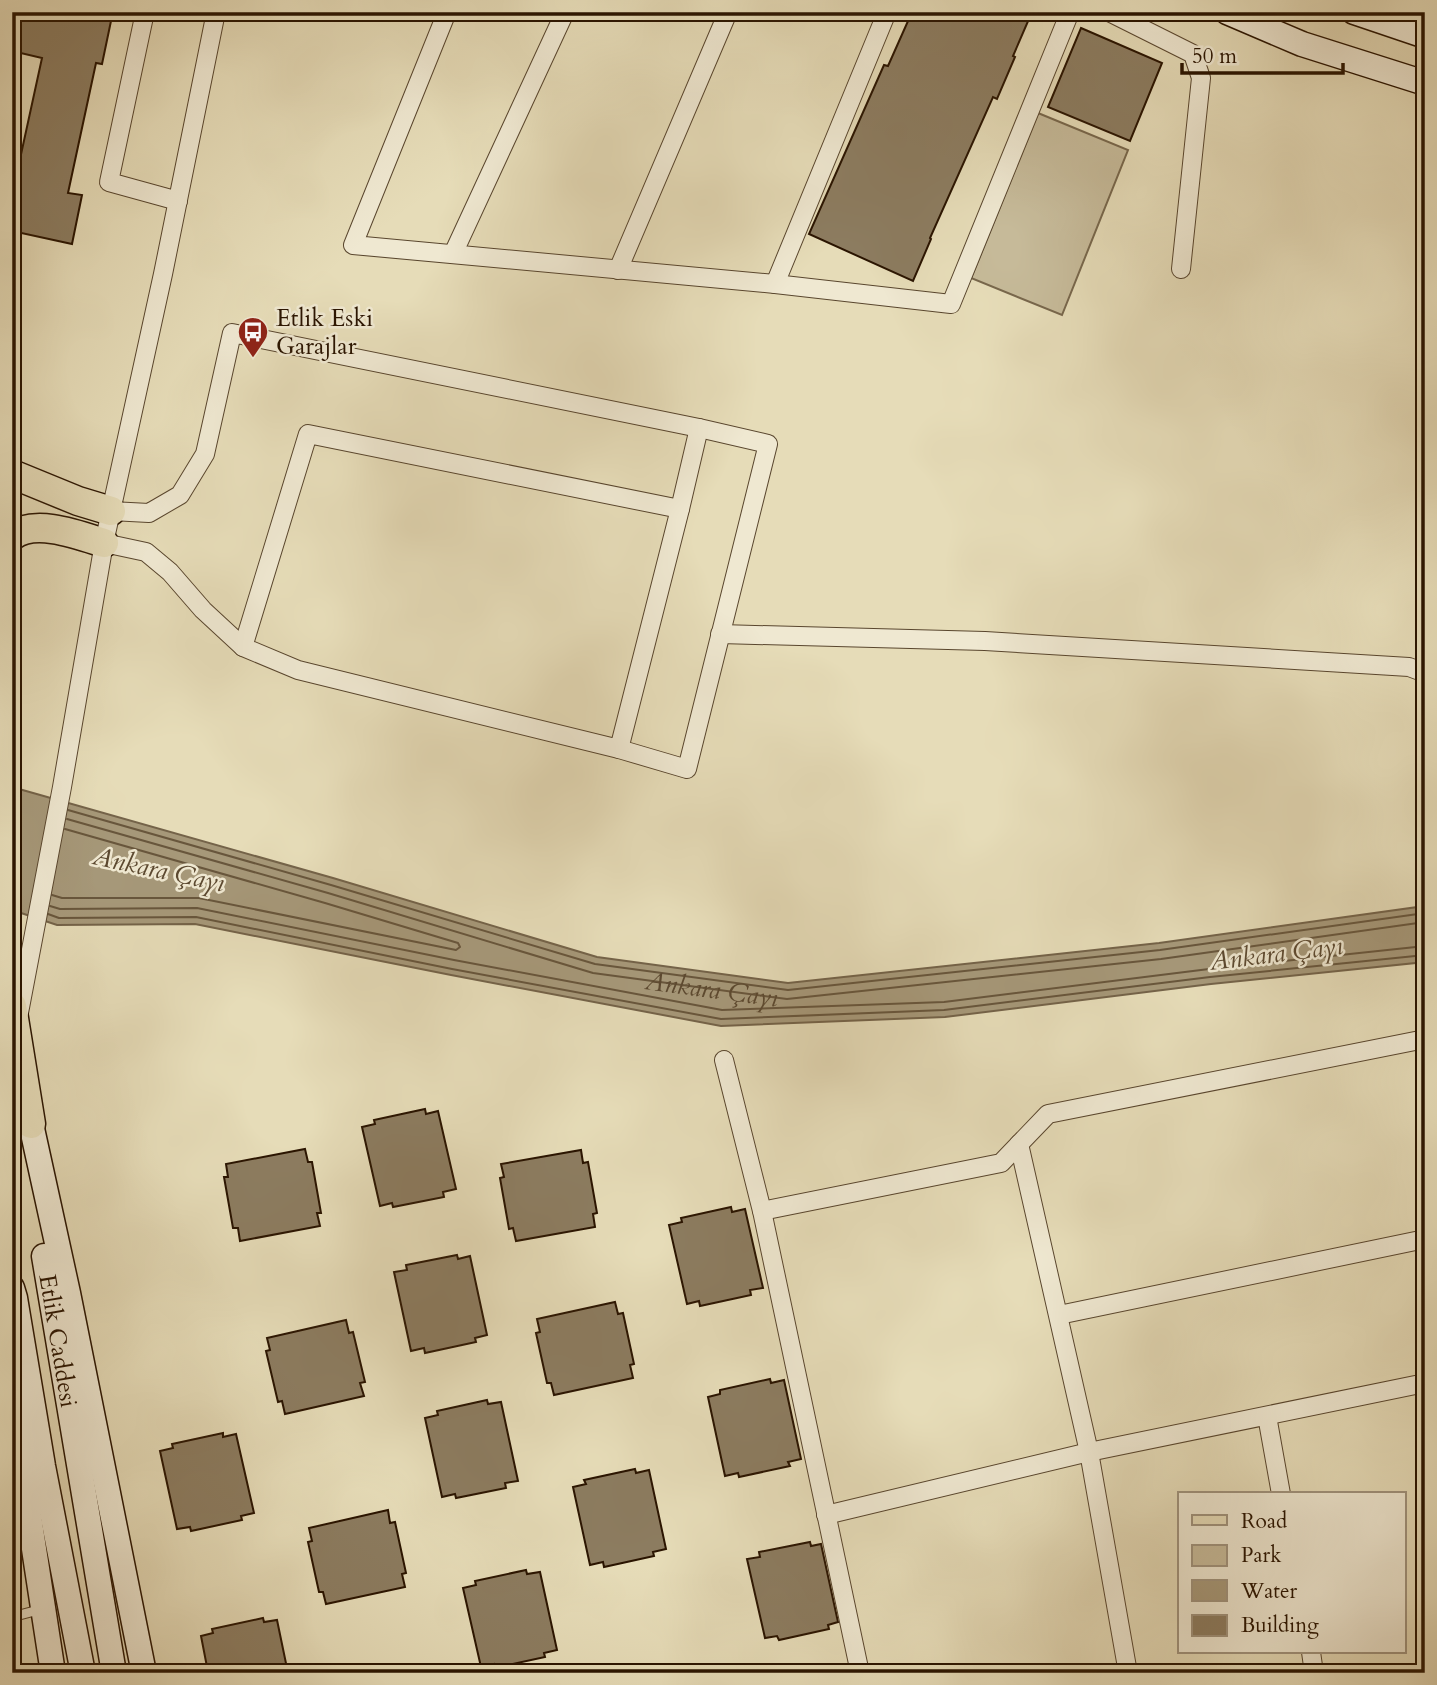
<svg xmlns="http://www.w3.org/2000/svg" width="1437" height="1685" font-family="Cardo,serif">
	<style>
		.green { fill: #c6ba99; stroke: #78674c; stroke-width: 2 }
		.water { fill: #a69879; stroke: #746349; stroke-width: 2 }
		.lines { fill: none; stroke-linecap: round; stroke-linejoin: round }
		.shore { stroke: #68563c; stroke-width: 2 }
		.building { fill: #8c7c60; stroke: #2a1400; stroke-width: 2 }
		.lane-casing { stroke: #59462e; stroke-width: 11 }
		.street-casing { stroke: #59462e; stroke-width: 20 }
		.secondary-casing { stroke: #2a1400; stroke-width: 27 }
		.primary-casing { stroke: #2a1400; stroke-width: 31 }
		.lane { stroke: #efe8d1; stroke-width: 9 }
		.street { stroke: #efe8d1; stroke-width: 18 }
		.secondary { stroke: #efe8d1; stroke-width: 24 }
		.primary { stroke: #e6dcb8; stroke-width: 28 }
		.labels { text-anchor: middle; stroke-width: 5; stroke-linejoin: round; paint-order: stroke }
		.poi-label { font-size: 24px; fill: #2a1400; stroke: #efe8d1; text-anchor: start }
		.street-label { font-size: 24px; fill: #2a1400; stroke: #efe8d1 }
		.water-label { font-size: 26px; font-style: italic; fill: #5c4930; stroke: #efe8d1 }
	</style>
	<rect width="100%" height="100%" fill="#e6dcb8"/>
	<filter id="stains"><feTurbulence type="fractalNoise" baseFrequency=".00286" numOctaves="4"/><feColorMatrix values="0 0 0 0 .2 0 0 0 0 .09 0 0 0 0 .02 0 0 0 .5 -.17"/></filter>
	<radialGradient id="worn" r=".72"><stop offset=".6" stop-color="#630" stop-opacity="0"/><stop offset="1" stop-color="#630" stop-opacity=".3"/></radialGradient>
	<!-- green -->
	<path class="green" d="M1038,113L1128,150L1062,315L971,278Z"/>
	<!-- water -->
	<path class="water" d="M12,787L333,878L597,957L788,983L1159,943L1425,906V962L1211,984L945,1017L721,1026L451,975L195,924L57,925L12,910Z"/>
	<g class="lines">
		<!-- shore -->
		<g class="shore">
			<path d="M68,810L331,885L595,964L788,990L1160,950L1425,913"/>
			<path id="s1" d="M67,819L328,893L593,973L787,999L1161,959L1425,922"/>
			<path d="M52,895L62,898H199L456,950L460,947L458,943L325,903L65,829"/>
			<path d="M50,906L60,909L197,908L454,960L722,1010L944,1002L1209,969L1425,946"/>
			<path d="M48,914L59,918L196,917L452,969L721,1019L944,1010L1210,977L1425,955"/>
		</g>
	</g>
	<!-- building -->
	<g class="building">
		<path d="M12,12H71L111,21L102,64L96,63L68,193L82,195L72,244L12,231V182H15L42,58L12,51Z"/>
		<path d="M912,12H1032L1013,56L1015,57L997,99L993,97L930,238L931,239L913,281L809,234L884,65L888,66Z"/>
		<path d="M1081,28L1162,63L1130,141L1048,107Z"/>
		<path d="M425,1109L426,1114L438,1111L456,1189L443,1192L444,1197L393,1207L392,1203L380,1206L362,1127L375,1124L374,1120Z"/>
		<path d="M305,1149L308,1162H312L321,1213H317L320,1226L240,1241L238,1228H233L224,1177H228L226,1164Z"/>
		<path d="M581,1150L583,1163L588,1162L597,1213L593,1214L595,1227L516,1241L513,1228L509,1229L500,1178L504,1177L501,1164Z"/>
		<path d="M731,1207L732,1212L745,1209L763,1288L750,1290L751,1295L700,1306L699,1301L687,1304L669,1225L682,1222L681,1218Z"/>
		<path d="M457,1255L458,1259L470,1256L487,1335L475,1338L476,1342L425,1353L424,1348L411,1351L394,1272L407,1270L406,1265Z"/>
		<path d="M615,1302L618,1314L623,1313L634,1364L630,1365L633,1378L554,1395L551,1383H547L536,1333L540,1332L537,1319Z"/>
		<path d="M346,1320L349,1333L353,1332L365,1382L360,1383L364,1396L285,1414L282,1401L278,1402L266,1351L270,1350L267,1338Z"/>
		<path d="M770,1379L771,1383L784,1380L801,1459L788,1462L790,1466L739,1477L738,1473L725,1476L708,1397L720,1394V1390Z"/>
		<path d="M487,1400L488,1404L501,1402L518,1481L505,1483L506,1488L456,1498L455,1494L442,1497L425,1418L438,1415L437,1411Z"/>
		<path d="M223,1433V1437L236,1434L254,1513L241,1516L242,1520L191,1531L190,1527L177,1529L160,1451L173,1448L172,1444Z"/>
		<path d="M635,1469L636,1473L649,1470L666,1549L653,1552L654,1556L604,1567L603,1562L590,1565L573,1487L586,1484L584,1480Z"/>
		<path d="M388,1510L390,1523L395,1522L406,1573L402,1574L405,1587L326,1604L323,1592H319L308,1542L312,1541L309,1528Z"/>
		<path d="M810,1542L811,1546L821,1544L838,1622L828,1625L829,1629L779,1640L777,1636L765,1638L747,1559L760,1557L759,1552Z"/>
		<path d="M526,1570L527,1574L540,1572L557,1650L544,1653L545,1657L494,1668V1664L481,1667L463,1588L476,1585L475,1581Z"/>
		<path d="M263,1618L264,1622L277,1620L288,1673H229L228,1668L208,1672L201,1636L213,1633L212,1629Z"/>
	</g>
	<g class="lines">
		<!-- lane casing -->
		<g class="lane-casing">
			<path id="lane" d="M12,1617L42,1609"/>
		</g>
		<!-- street casing -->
		<g class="street-casing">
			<g id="street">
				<path d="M145,12L109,182L178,201"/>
				<path d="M447,12L353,245L775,284L951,304L1070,12"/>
				<path d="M1109,12L1193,54L1201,78L1181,269"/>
				<path d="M453,254L565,12"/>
				<path d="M618,270L728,12"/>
				<path d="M775,284L887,12"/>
				<path d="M111,511L149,513L180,495L205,454L232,333L699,428L768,444L687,769L619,749"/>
				<path d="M104,543L146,552L170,572L203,610L243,647L298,670L619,749L680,509L699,428"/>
				<path d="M720,634L985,641L1409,667L1425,673"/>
				<path d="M243,647L308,434L680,509"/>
				<path d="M18,1018L62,787L104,543L163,274L216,12"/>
				<path d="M724,1060L762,1211L860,1673"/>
				<path d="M1019,1144L1089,1452L1128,1673"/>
				<path d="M762,1211L1001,1163L1048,1114L1425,1039"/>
				<path d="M1059,1315L1425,1239"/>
				<path d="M1267,1416L1281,1494"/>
				<path d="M826,1515L1089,1452L1425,1383"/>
				<path d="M1311,1652L1314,1673"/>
			</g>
		</g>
		<!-- secondary casing -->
		<g class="secondary-casing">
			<g id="secondary">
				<path d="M1227,12L1302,44L1425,83"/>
				<path d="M1354,12L1425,36"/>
				<path d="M31,1124L68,1293L144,1673"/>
				<path id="s2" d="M44,1256L114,1673"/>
				<path d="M12,1288L15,1298L43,1466L83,1673"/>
				<path d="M12,1405L53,1673"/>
			</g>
		</g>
		<!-- primary casing -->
		<g class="primary-casing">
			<g id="primary">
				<path d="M12,474L78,501L111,511"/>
				<path d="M12,536C35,518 79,535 104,543"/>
				<path d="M12,1006L31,1124"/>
			</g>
		</g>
		<!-- lane -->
		<use href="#lane" class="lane"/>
		<!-- street -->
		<use href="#street" class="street"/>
		<!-- secondary -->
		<use href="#secondary" class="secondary"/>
		<!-- primary -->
		<use href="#primary" class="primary"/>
	</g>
	<!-- icons -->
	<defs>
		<g id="bus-pin" transform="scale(1.575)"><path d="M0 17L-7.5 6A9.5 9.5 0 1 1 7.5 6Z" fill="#8f2418" stroke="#efe8d1"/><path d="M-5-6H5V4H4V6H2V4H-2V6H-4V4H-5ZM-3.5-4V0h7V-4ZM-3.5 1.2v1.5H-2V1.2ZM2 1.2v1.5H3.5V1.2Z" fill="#fff"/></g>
	</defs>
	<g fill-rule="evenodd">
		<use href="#bus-pin" x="253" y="332"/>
	</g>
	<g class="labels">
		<!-- poi labels -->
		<g class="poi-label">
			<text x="276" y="326">Etlik Eski<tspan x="276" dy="28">Garajlar</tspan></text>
		</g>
		<!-- street labels -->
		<g class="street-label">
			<text dy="8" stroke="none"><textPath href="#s2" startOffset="86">Etlik Caddesi</textPath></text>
		</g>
		<!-- water labels -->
		<g class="water-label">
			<text transform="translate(159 869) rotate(12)" y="9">Ankara Çayı</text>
			<text transform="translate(1276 953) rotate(-7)" y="9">Ankara Çayı</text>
			<text dy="9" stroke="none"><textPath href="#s1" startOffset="668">Ankara Çayı</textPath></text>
		</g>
	</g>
	<!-- margin -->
	<rect width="1437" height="1685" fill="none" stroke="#e6dcb8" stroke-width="42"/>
	<rect x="14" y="14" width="1409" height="1657" fill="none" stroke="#2a1400" stroke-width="3.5"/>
	<rect x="21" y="21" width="1395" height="1643" fill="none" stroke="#2a1400" stroke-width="2"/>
	<!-- legend -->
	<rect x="1178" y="1492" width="228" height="161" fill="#efe8d1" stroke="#a0937d" stroke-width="2"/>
	<rect x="1192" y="1515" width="35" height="10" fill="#e6dcb8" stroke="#a0937d" stroke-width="2"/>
	<text x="1241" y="1528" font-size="21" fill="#2a1400">Road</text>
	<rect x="1192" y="1545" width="35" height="21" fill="#c6ba99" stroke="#a0937d" stroke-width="2"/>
	<text x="1241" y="1562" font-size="21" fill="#2a1400">Park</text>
	<rect x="1192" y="1580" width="35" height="21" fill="#a69879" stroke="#a0937d" stroke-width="2"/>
	<text x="1241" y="1598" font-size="21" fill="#2a1400">Water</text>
	<rect x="1192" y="1615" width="35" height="21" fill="#8c7c60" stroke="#a0937d" stroke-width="2"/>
	<text x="1241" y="1632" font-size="21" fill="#2a1400">Building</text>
	<!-- scale -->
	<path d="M1182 63v10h161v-10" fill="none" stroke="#2a1400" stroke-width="3.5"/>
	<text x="1192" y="63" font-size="21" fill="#2a1400" stroke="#efe8d1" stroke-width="5" paint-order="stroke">50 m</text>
	<rect width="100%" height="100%" filter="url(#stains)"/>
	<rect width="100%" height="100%" fill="url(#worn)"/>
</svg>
